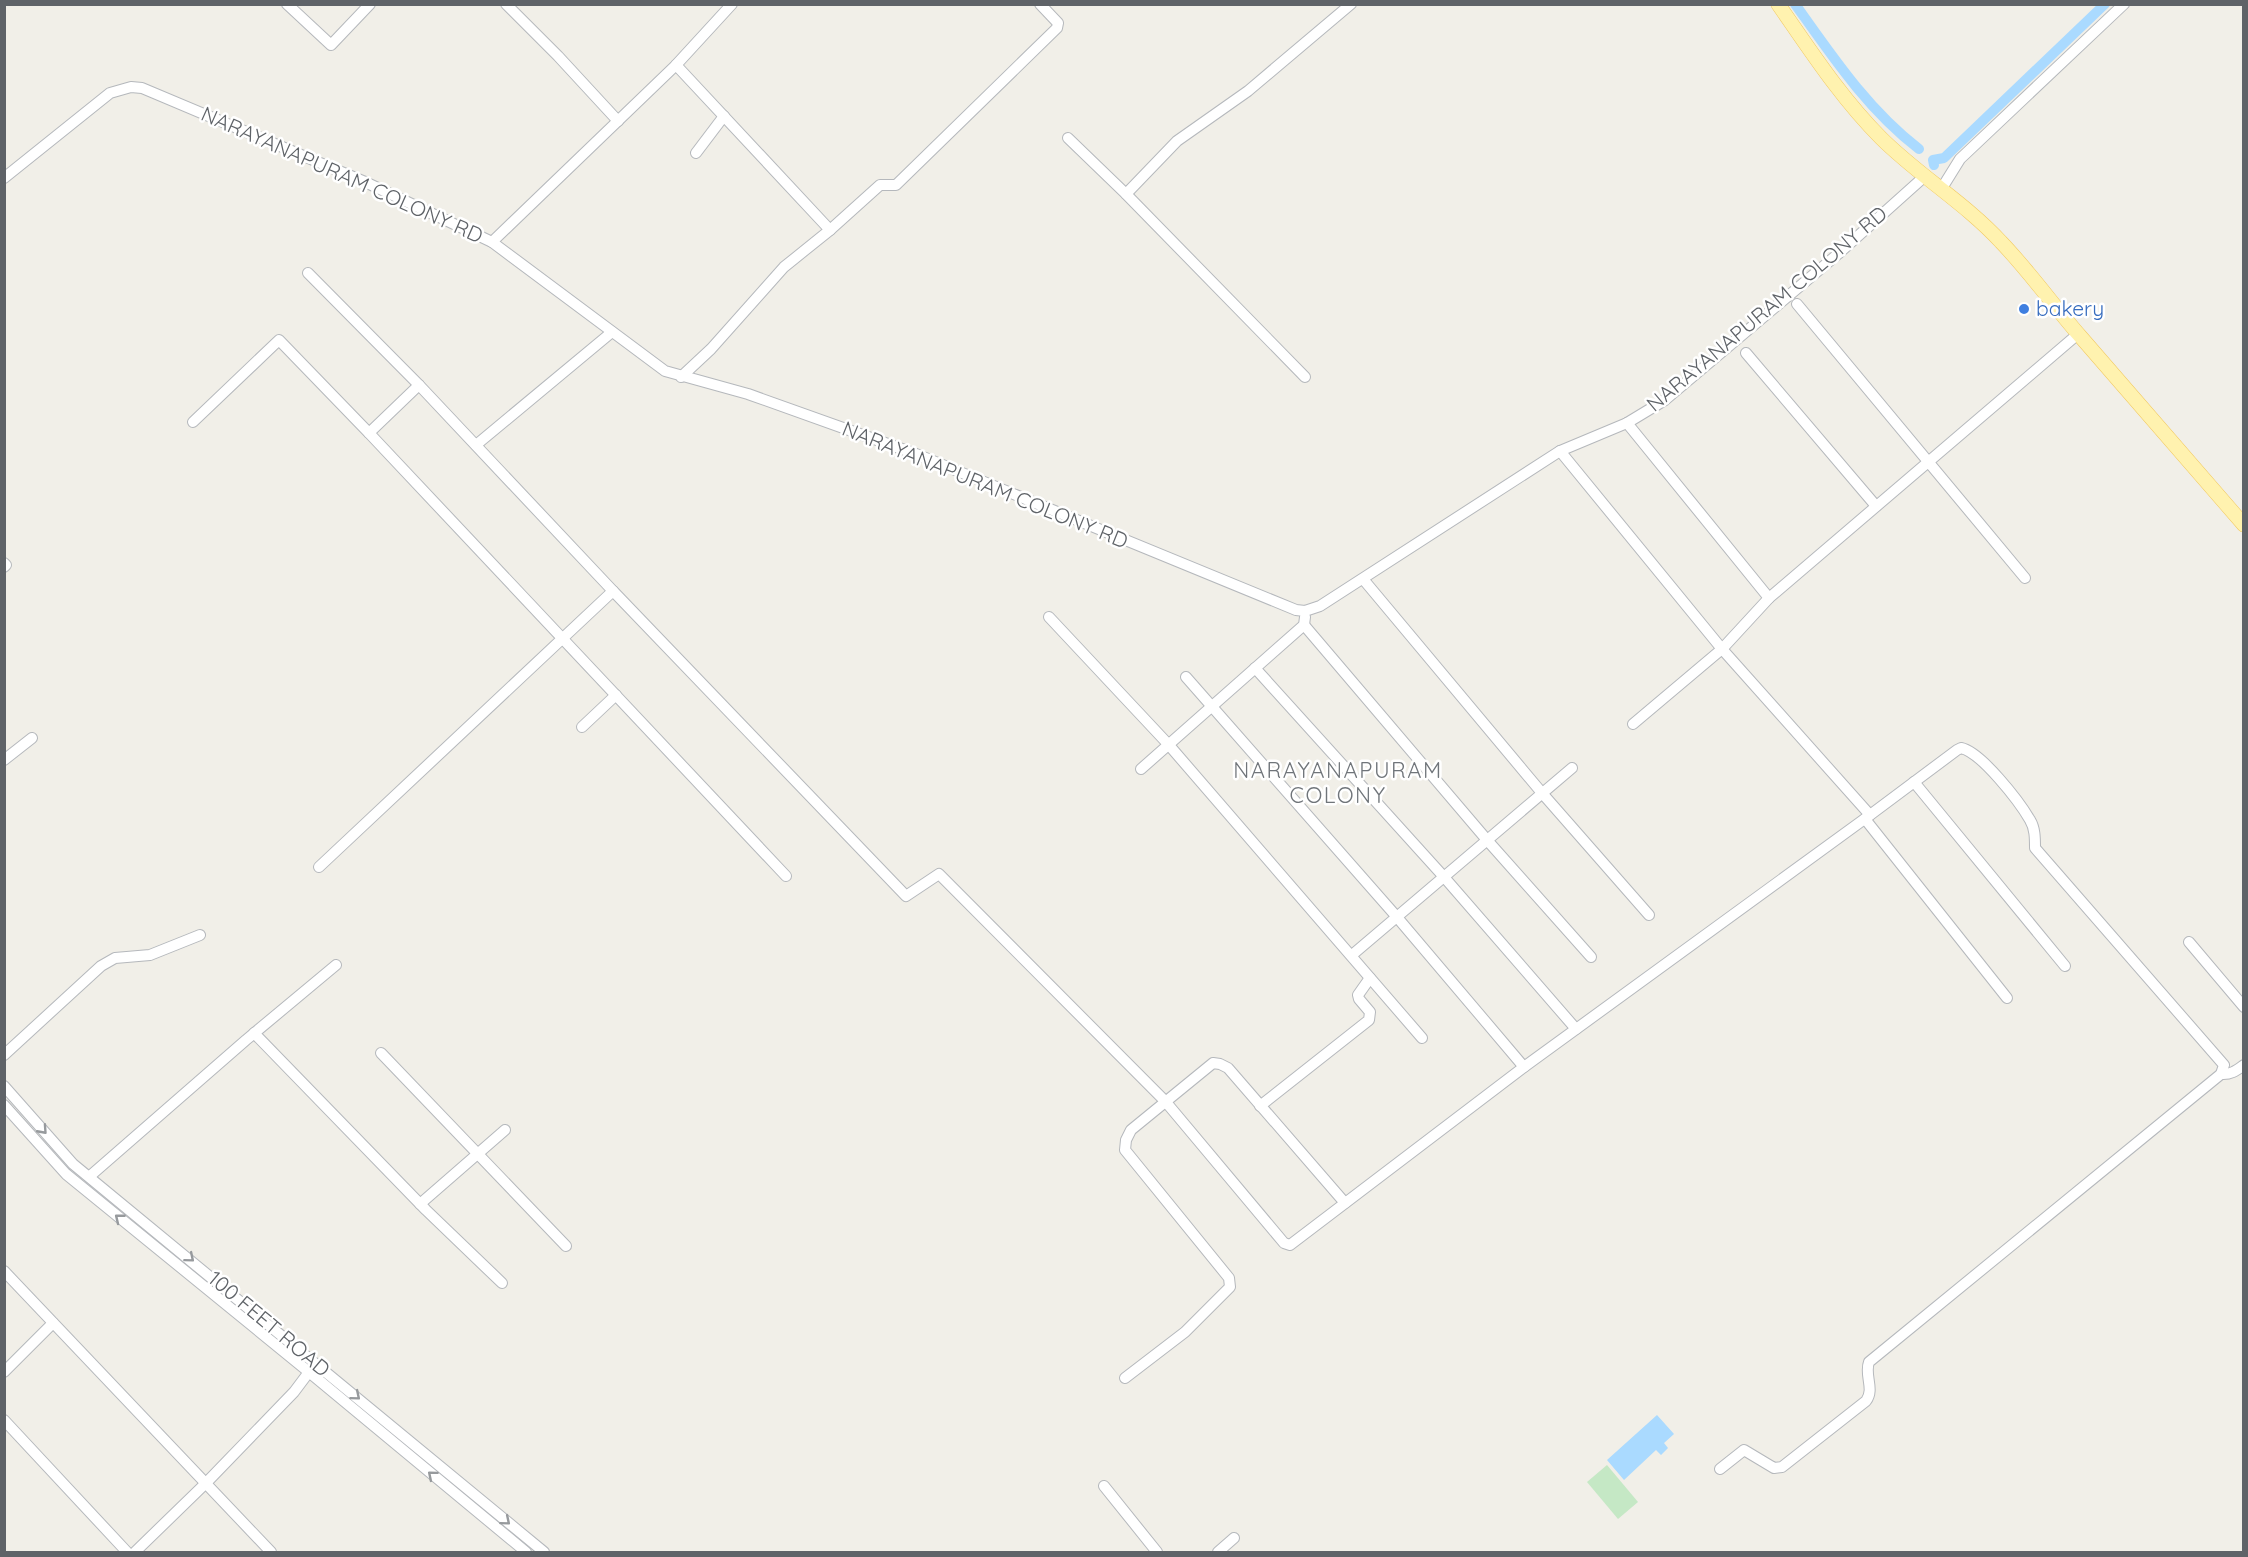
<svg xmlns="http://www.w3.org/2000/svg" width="2248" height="1557" font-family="Quicksand,sans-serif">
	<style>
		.green { fill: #c5e8c5 }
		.water { fill: #aadaff }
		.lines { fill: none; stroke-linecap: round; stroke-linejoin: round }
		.canal { stroke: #aadaff; stroke-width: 10 }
		.minor-casing { stroke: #b5b8bc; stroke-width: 12 }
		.major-casing { stroke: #f2c960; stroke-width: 15 }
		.minor { stroke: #fff; stroke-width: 10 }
		.major { stroke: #fff2af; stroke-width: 14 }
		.oneway { stroke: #979a9d }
		.shop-dot { fill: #3f7fe0; stroke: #fff; stroke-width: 2 }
		.labels { text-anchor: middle; stroke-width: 5; stroke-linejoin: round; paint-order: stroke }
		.street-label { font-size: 21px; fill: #5f6368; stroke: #fff }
		.shop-label { font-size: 21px; fill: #366cbe; stroke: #fff; text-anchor: start }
		.neighbourhood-label { font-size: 22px; letter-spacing: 1.5px; fill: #70757a; stroke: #fff }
	</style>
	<rect width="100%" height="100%" fill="#f1efe8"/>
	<!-- green -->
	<path class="green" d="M1607,1465L1638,1502L1618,1519L1587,1482Z"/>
	<!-- water -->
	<path class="water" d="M1657,1415L1674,1434L1664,1443L1668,1448L1661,1455L1656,1450L1624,1480L1607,1460Z"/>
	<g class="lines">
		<!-- canal -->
		<g class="canal">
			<path d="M1795,4C1832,56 1868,110 1919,149"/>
			<path d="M1934,165L1933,160L1944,158L2105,4"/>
		</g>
		<!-- minor casing -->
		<g class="minor-casing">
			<g id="minor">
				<path d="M287,4L331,45L370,4"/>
				<path d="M506,4L558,56L618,121"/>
				<path d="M676,65L830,230"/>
				<path d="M1068,138L1126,194L1305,377"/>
				<path d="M696,153L724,116"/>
				<path d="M4,178L110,93L131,87L142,88L363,181L492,242L665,371L748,394L916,454L1296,610L1305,611L1320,606L1560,451L1627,423L1665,400L1838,254L1925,176"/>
				<path d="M1942,188L1960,159L2124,4"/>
				<path d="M1126,194L1177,141L1248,91L1351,4"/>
				<path d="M492,242L676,65L732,4"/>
				<path d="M308,273L419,385L613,591"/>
				<path d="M1797,304L2025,578"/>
				<path d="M1746,353L1876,506"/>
				<path d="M681,377L711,349L784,267L830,230L880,185H896L1057,28L1058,23L1040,4"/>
				<path d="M419,385L369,433L786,876"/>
				<path d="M193,422L279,340L369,433"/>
				<path d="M1627,423L1769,598"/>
				<path d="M476,445L612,332"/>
				<path d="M4,563L6,565L4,567"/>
				<path d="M1363,579L1542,793L1649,915"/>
				<path d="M1049,617L1168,744L1422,1038"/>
				<path d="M1304,625L1487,840L1591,957"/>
				<path d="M1255,668L1444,877L1576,1029"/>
				<path d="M1186,677L1396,916L1524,1067"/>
				<path d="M1633,724L1722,649L1769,598L2078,334"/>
				<path d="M582,727L616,695"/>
				<path d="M4,760L32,738"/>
				<path d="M1141,769L1304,625L1305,617"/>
				<path d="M1914,782L2065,966"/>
				<path d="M1865,819L2007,998"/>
				<path d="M319,867L613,591L906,896L939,874L1165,1101L1284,1243L1290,1245L1524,1067L1870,815L1722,649L1560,451"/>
				<path d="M2189,942L2244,1007"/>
				<path d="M1352,955L1572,768"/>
				<path d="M254,1033L426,1210L502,1283"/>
				<path d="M381,1053L566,1246"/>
				<path d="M4,1055L101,966L115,958L150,955L200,935"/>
				<path d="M2221,1074C2231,1075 2237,1070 2244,1065"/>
				<path d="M4,1086L73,1164L544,1552"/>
				<path d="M4,1105L66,1174L309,1372L526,1552"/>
				<path d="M1260,1106L1369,1020L1370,1012L1359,999L1358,995L1370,978"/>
				<path d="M90,1176L246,1040L336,965"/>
				<path d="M420,1204L505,1130"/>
				<path d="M4,1271L271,1552"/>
				<path d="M4,1372L53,1323"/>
				<path d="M1125,1378L1185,1332L1230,1287L1229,1278L1125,1150L1126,1140L1131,1130L1213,1063L1220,1064L1228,1068L1345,1203"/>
				<path d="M4,1420L127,1552"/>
				<path d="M1720,1469L1744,1450L1774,1468L1782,1467L1866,1401C1875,1389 1864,1375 1869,1362L2221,1074L2224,1065L2035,848C2035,838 2035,828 2030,820C2019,801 1981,752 1961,748L1957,750L1870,815"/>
				<path d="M1104,1486L1157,1552"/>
				<path d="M135,1552L206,1483L294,1392L309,1372"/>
				<path d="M1218,1552L1234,1538"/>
			</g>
		</g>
		<!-- major casing -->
		<g class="major-casing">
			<path id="major" d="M1778,4C1810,50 1841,98 1881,138C1918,175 1965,203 2001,242C2029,271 2053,305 2080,336C2134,399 2189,462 2244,525"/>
		</g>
		<!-- minor -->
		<use href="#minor" class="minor"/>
		<!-- major -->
		<use href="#major" class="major"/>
	</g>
	<!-- one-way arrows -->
	<defs><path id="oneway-chevron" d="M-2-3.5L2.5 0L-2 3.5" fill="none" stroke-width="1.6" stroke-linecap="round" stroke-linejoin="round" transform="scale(1.5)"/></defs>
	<g class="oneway">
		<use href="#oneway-chevron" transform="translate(43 1130) rotate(48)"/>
		<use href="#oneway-chevron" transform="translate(119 1218) rotate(-141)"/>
		<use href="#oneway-chevron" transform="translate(190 1258) rotate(40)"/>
		<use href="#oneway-chevron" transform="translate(356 1396) rotate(40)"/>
		<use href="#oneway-chevron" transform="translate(432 1475) rotate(-140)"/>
		<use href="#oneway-chevron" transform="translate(506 1521) rotate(40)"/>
	</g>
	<!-- markers -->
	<circle class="shop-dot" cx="2024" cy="309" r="6"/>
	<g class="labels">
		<!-- street labels -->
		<g class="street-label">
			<text transform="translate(342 175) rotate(24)" y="7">NARAYANAPURAM COLONY RD</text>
			<text transform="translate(1767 309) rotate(-40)" y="7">NARAYANAPURAM COLONY RD</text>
			<text transform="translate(985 485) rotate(22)" y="7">NARAYANAPURAM COLONY RD</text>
			<text transform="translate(269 1324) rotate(40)" y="7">100 FEET ROAD</text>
		</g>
		<!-- shop labels -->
		<g class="shop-label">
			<text x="2036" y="316">bakery</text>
		</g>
		<!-- neighbourhood labels -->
		<g class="neighbourhood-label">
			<text x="1338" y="778">NARAYANAPURAM<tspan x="1338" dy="25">COLONY</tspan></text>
		</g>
	</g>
	<!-- border -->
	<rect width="2248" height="1557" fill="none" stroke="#5f6368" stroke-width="12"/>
</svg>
